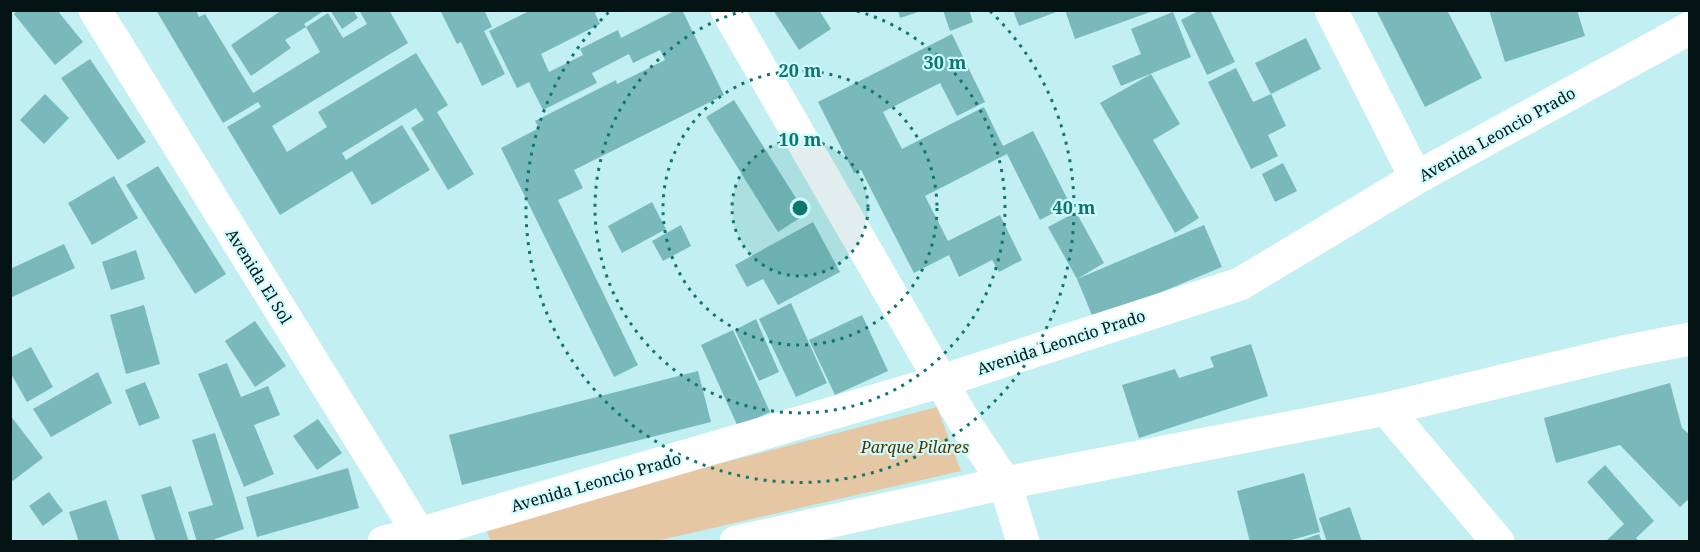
<svg xmlns="http://www.w3.org/2000/svg" width="1700" height="552" font-family="'Noto Serif',serif">
	<style>
		.green { fill: #e5c8a3 }
		.building { fill: #79b9bc }
		.lines { fill: none; stroke-linecap: round; stroke-linejoin: round }
		.minor { stroke: #fff; stroke-width: 33 }
		.secondary { stroke: #fff; stroke-width: 33 }
		.ring { fill: none; stroke: #0f766e; stroke-width: 3; stroke-dasharray: 3 6 }
		.labels { text-anchor: middle; stroke-width: 4.5; stroke-linejoin: round; paint-order: stroke }
		.street-label { font-size: 16px; fill: #041415; stroke: #cffcfe }
		.park-label { font-size: 16px; font-style: italic; fill: #543500; stroke: #cffcfe }
		.centre { fill: #0f766e; stroke: #cffcfe; stroke-width: 3 }
		.ring-label { font-size: 18px; text-anchor: middle; font-weight: bold; fill: #0f766e; stroke: #cffcfe; stroke-width: 4.5; stroke-linejoin: round; paint-order: stroke }
	</style>
	<rect width="100%" height="100%" fill="#c2eff1"/>
	<!-- green -->
	<path class="green" d="M937,407L961,471L656,541H491L484,525Z"/>
	<!-- building -->
	<g class="building">
		<path d="M18,10H57L83,42L55,65L14,14Z"/>
		<path d="M156,10H196L199,17L205,14L253,93L320,52L306,27L328,13L343,38L367,24L359,10H389L408,43L272,126L287,152L327,127L318,112L416,53L448,105L437,112L474,174L448,190L411,128L424,120L416,108L342,153L346,160L402,125L430,170L372,205L352,171L280,215L227,127L261,107L258,102L223,123Z"/>
		<path d="M282,10H325L304,24L306,27L285,40L291,48L251,76L231,45Z"/>
		<path d="M330,10H353L358,18L342,29Z"/>
		<path d="M440,10H484L492,27L484,31L505,74L482,86L461,42L457,44Z"/>
		<path d="M531,10H601L595,13L600,24L541,54L549,72L583,55L580,49L618,30L621,38L676,10H682L724,95L574,170L583,188L558,200L638,365L614,377L501,148L539,128L535,121L616,80L617,84L665,60L660,50L633,63L629,54L592,73L597,83L543,110L529,82L517,88L489,31Z"/>
		<path d="M773,10H819L831,29L799,50Z"/>
		<path d="M898,10H921V11L900,18Z"/>
		<path d="M943,10H969L973,22L950,31Z"/>
		<path d="M1013,10H1059V11L1019,26Z"/>
		<path d="M1065,10H1153V11L1075,39Z"/>
		<path d="M1200,10H1210L1235,62L1207,75L1181,20Z"/>
		<path d="M1376,10H1447L1482,78L1425,107Z"/>
		<path d="M1489,10H1577L1585,36L1505,62Z"/>
		<path d="M1173,12L1191,57L1121,86L1112,66L1141,54L1131,29Z"/>
		<path d="M952,34L985,102L957,116L940,83L883,112L902,149L984,107L1003,146L1033,131L1070,204L1040,220L1007,154L925,196L948,241L1000,215L1022,260L999,272L992,260L959,277L949,255L914,273L861,170L854,173L818,102Z"/>
		<path d="M1306,38L1321,69L1271,94L1255,63Z"/>
		<path d="M90,59L146,142L118,160L61,78Z"/>
		<path d="M1236,68L1253,102L1271,94L1286,126L1268,135L1278,156L1251,169L1208,82Z"/>
		<path d="M1151,74L1180,124L1153,140L1199,218L1175,233L1100,103Z"/>
		<path d="M45,94L69,118L44,144L20,120Z"/>
		<path d="M734,100L806,214L778,232L706,117Z"/>
		<path d="M1283,163L1297,191L1275,202L1262,174Z"/>
		<path d="M158,166L226,274L195,294L126,185Z"/>
		<path d="M114,176L138,218L92,245L68,203Z"/>
		<path d="M652,202L666,229L622,253L608,226Z"/>
		<path d="M1076,212L1104,263L1077,279L1048,227Z"/>
		<path d="M813,222L840,272L778,305L763,279L747,287L735,265Z"/>
		<path d="M681,225L691,246L663,261L652,241Z"/>
		<path d="M1204,225L1222,267L1094,320L1077,279Z"/>
		<path d="M64,244L75,268L10,298V269Z"/>
		<path d="M136,250L145,279L111,290L102,262Z"/>
		<path d="M791,303L827,383L796,397L759,319Z"/>
		<path d="M144,305L160,364L126,374L110,315Z"/>
		<path d="M862,315L888,371L835,395L809,340Z"/>
		<path d="M756,319L779,372L759,381L735,330Z"/>
		<path d="M255,321L286,366L255,387L225,341Z"/>
		<path d="M733,330L770,412L738,427L701,345Z"/>
		<path d="M1251,344L1268,396L1139,438L1122,385L1175,369L1179,378L1214,367L1210,357Z"/>
		<path d="M31,347L53,387L27,402L10,372V358Z"/>
		<path d="M227,363L241,397L268,386L280,415L254,425L274,474L244,487L198,374Z"/>
		<path d="M698,371L711,422L462,485L449,435Z"/>
		<path d="M98,372L112,403L51,437L33,409Z"/>
		<path d="M145,382L160,418L139,426L125,390Z"/>
		<path d="M1670,383L1682,428L1690,435V498L1680,507L1620,445L1556,463L1544,418Z"/>
		<path d="M10,415L43,458L10,483Z"/>
		<path d="M318,419L342,453L317,470L293,436Z"/>
		<path d="M215,433L244,529L215,539L216,542H197L188,512L213,505L192,440Z"/>
		<path d="M1605,465L1654,521L1636,538L1640,542H1605L1624,524L1587,482Z"/>
		<path d="M348,468L359,508L257,537L246,497Z"/>
		<path d="M1304,473L1320,532L1284,542H1250L1237,491Z"/>
		<path d="M171,486L189,542H156L141,495Z"/>
		<path d="M49,492L63,511L43,526L29,506Z"/>
		<path d="M106,500L120,542H79L69,512Z"/>
		<path d="M1350,507L1362,542H1327L1319,518Z"/>
		<path d="M1319,534L1322,542H1299V541Z"/>
	</g>
	<g class="lines">
		<!-- minor -->
		<g class="minor">
			<path d="M95,10L424,542"/>
			<path d="M727,10L968,428L1005,483L1023,542"/>
			<path d="M1331,10L1416,178"/>
			<path d="M1386,409L1498,542"/>
		</g>
		<!-- secondary -->
		<g class="secondary">
			<path d="M384,542L419,534L942,381L1240,284L1416,178L1690,28"/>
			<path d="M736,542L1005,483L1386,409L1623,352L1690,339"/>
		</g>
	</g>
	<!-- distance rings -->
	<circle cx="800" cy="208" r="68" fill="#0f766e" fill-opacity=".12"/>
	<g class="ring">
		<circle cx="800" cy="208" r="68"/>
		<circle cx="800" cy="208" r="137"/>
		<path d="M857 11A205 205 0 1 1 743 11"/>
		<path d="M990 11A274 274 0 1 1 610 11"/>
	</g>
	<g class="labels">
		<!-- street labels -->
		<g class="street-label">
			<text transform="translate(1497 134) rotate(-29)" y="6">Avenida Leoncio Prado</text>
			<text transform="translate(259 276) rotate(58)" y="6">Avenida El Sol</text>
			<text transform="translate(1061 342) rotate(-18)" y="6">Avenida Leoncio Prado</text>
			<text transform="translate(596 482) rotate(-16)" y="6">Avenida Leoncio Prado</text>
		</g>
		<!-- park labels -->
		<g class="park-label">
			<text x="915" y="453">Parque Pilares</text>
		</g>
	</g>
	<circle cx="800" cy="208" r="9" class="centre"/>
	<g class="ring-label">
		<text x="945" y="69">30 m</text>
		<text x="800" y="77">20 m</text>
		<text x="800" y="146">10 m</text>
		<text x="1074" y="214">40 m</text>
	</g>
	<!-- border -->
	<rect width="1700" height="552" fill="none" stroke="#041415" stroke-width="24"/>
</svg>
